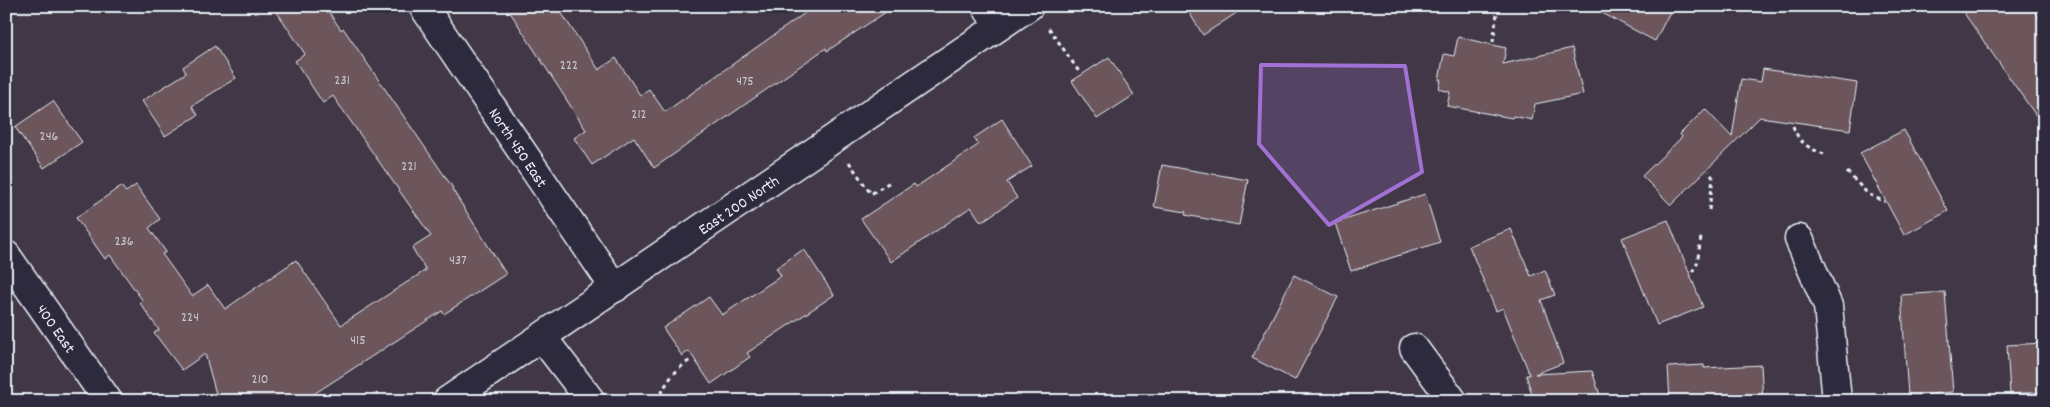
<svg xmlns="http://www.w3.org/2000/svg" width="2050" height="407" font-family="Dekko,sans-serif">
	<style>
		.building { fill: #6c565b; stroke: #e8f1f8 }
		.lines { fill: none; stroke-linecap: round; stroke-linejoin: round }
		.street-casing { stroke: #e8f1f8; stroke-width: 31 }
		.secondary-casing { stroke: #e8f1f8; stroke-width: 31 }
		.path { stroke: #e8f1f8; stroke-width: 3; stroke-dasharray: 4 4; stroke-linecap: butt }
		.street { stroke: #2f2a3d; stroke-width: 28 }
		.secondary { stroke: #2f2a3d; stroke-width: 28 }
		.marked { fill: #a171d3; fill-opacity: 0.2; stroke: #a171d3; stroke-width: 4; stroke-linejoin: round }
		.labels { text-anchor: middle; stroke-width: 4; stroke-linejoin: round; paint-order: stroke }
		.number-label { font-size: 14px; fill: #c9cad1 }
		.street-label { font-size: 16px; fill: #e8f1f8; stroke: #2f2a3d }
	</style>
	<rect width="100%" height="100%" fill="#413746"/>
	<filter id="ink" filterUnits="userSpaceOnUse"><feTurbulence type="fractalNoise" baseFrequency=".02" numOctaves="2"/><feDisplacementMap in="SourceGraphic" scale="10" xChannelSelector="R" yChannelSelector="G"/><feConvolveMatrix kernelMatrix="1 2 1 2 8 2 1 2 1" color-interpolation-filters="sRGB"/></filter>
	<g filter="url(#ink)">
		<!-- building -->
		<g class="building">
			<path d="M273,6H325L341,30L343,28L453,188L452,189L506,274L444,314L442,311L303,401H218L205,354L182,370L154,333L159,330L140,303L143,301L110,255L105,259L76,218L121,186L126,192L136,185L160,219L149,228L166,252L162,254L192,296L208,285L225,309L296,260L341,325L426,270L412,248L431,236L333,96L323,103L295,61L305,54Z"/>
			<path d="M506,6H557L599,70L616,58L640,95L649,89L665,112L815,6H895L827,51L826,48L654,168L634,137L592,165L574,138L586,130Z"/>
			<path d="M1185,6H1247L1203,35Z"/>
			<path d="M1589,6H1673L1655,41Z"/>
			<path d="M1959,6H2031L2044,25V127Z"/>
			<path d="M1458,37L1506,48L1503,64L1572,48L1583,94L1535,104L1532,120L1513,116L1512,118L1447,106L1450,92L1439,89L1441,80H1439L1444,54L1454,56Z"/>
			<path d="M215,46L236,78L192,106L198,115L165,136L142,101L186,73L183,67Z"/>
			<path d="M1109,57L1134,95L1097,119L1072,81Z"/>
			<path d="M1763,69L1857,83L1850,130L1760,117L1671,205L1642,176L1682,137L1680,134L1705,109L1732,137L1741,79L1761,82Z"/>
			<path d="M53,101L82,142L44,168L15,127Z"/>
			<path d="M1002,119L1032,166L1007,182L1017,198L981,222L971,207L891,262L861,219L914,184L916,187L978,145L974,138Z"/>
			<path d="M1904,130L1948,211L1904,235L1860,153Z"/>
			<path d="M1162,165L1248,180L1239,225L1185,215L1186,212L1154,207Z"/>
			<path d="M1425,194L1440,242L1351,271L1335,223Z"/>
			<path d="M1668,220L1703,307L1657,325L1622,238Z"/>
			<path d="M1511,229L1531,276L1545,270L1555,295L1541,300L1563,363L1535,374L1592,371L1602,401H1534L1526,375H1530L1503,308L1496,311L1469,246Z"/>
			<path d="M804,249L834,295L747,353L750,357L711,384L689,351L682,356L663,328L709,297L722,315L781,276L776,268Z"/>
			<path d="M1294,275L1338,297L1295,380L1252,358Z"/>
			<path d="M1945,292L1953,392L1908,396L1901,295Z"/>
			<path d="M2044,343V392L2010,394L2007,345Z"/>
			<path d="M1704,365V368L1761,365L1763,401H1670L1668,367Z"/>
		</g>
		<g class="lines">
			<!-- street casing -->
			<g class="street-casing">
				<g id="street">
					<path d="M423,6L615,288"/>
					<path d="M986,6L999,26"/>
					<path d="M1799,239L1828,306L1837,401"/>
					<path d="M542,337L591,401"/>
					<path d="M1414,348L1453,401"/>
				</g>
			</g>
			<!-- secondary casing -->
			<g class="secondary-casing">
				<g id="secondary">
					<path d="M6,255L108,401"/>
					<path d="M447,401L1029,6"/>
				</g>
			</g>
			<!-- path -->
			<g class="path">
				<path d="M1049,28L1080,73"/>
				<path d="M1493,42L1498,6"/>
				<path d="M1793,126C1799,143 1808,148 1824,154"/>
				<path d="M849,162L871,194L890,182"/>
				<path d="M1847,172L1868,194L1885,202"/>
				<path d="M1709,210L1713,178L1709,171"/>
				<path d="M1692,272L1697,264L1701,237"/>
				<path d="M658,401C665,383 675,369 692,359"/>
			</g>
			<!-- street -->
			<use href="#street" class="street"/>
			<!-- secondary -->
			<use href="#secondary" class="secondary"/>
		</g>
	</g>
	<!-- marked area -->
	<path class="marked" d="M1261,65L1405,66L1422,172L1329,225L1259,144Z"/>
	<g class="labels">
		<!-- number labels -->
		<g class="number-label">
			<text x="569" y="69">222</text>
			<text x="342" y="84">231</text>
			<text x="745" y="85">475</text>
			<text x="639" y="118">212</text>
			<text x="49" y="140">246</text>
			<text x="409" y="170">221</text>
			<text x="124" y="245">236</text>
			<text x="458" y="264">437</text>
			<text x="190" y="321">224</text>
			<text x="358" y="344">415</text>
			<text x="260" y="383">210</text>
		</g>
		<!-- street labels -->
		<g class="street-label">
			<text transform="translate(519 147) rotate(56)" y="6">North 450 East</text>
			<text transform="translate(738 204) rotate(-34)" y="6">East 200 North</text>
			<text transform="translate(57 328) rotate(55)" y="6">400 East</text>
		</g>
	</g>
	<!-- margin -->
	<rect width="2050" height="407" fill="none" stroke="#2f2a3d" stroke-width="25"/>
	<rect x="12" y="12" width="2025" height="382" fill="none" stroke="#e8f1f8" stroke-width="2" filter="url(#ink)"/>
</svg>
